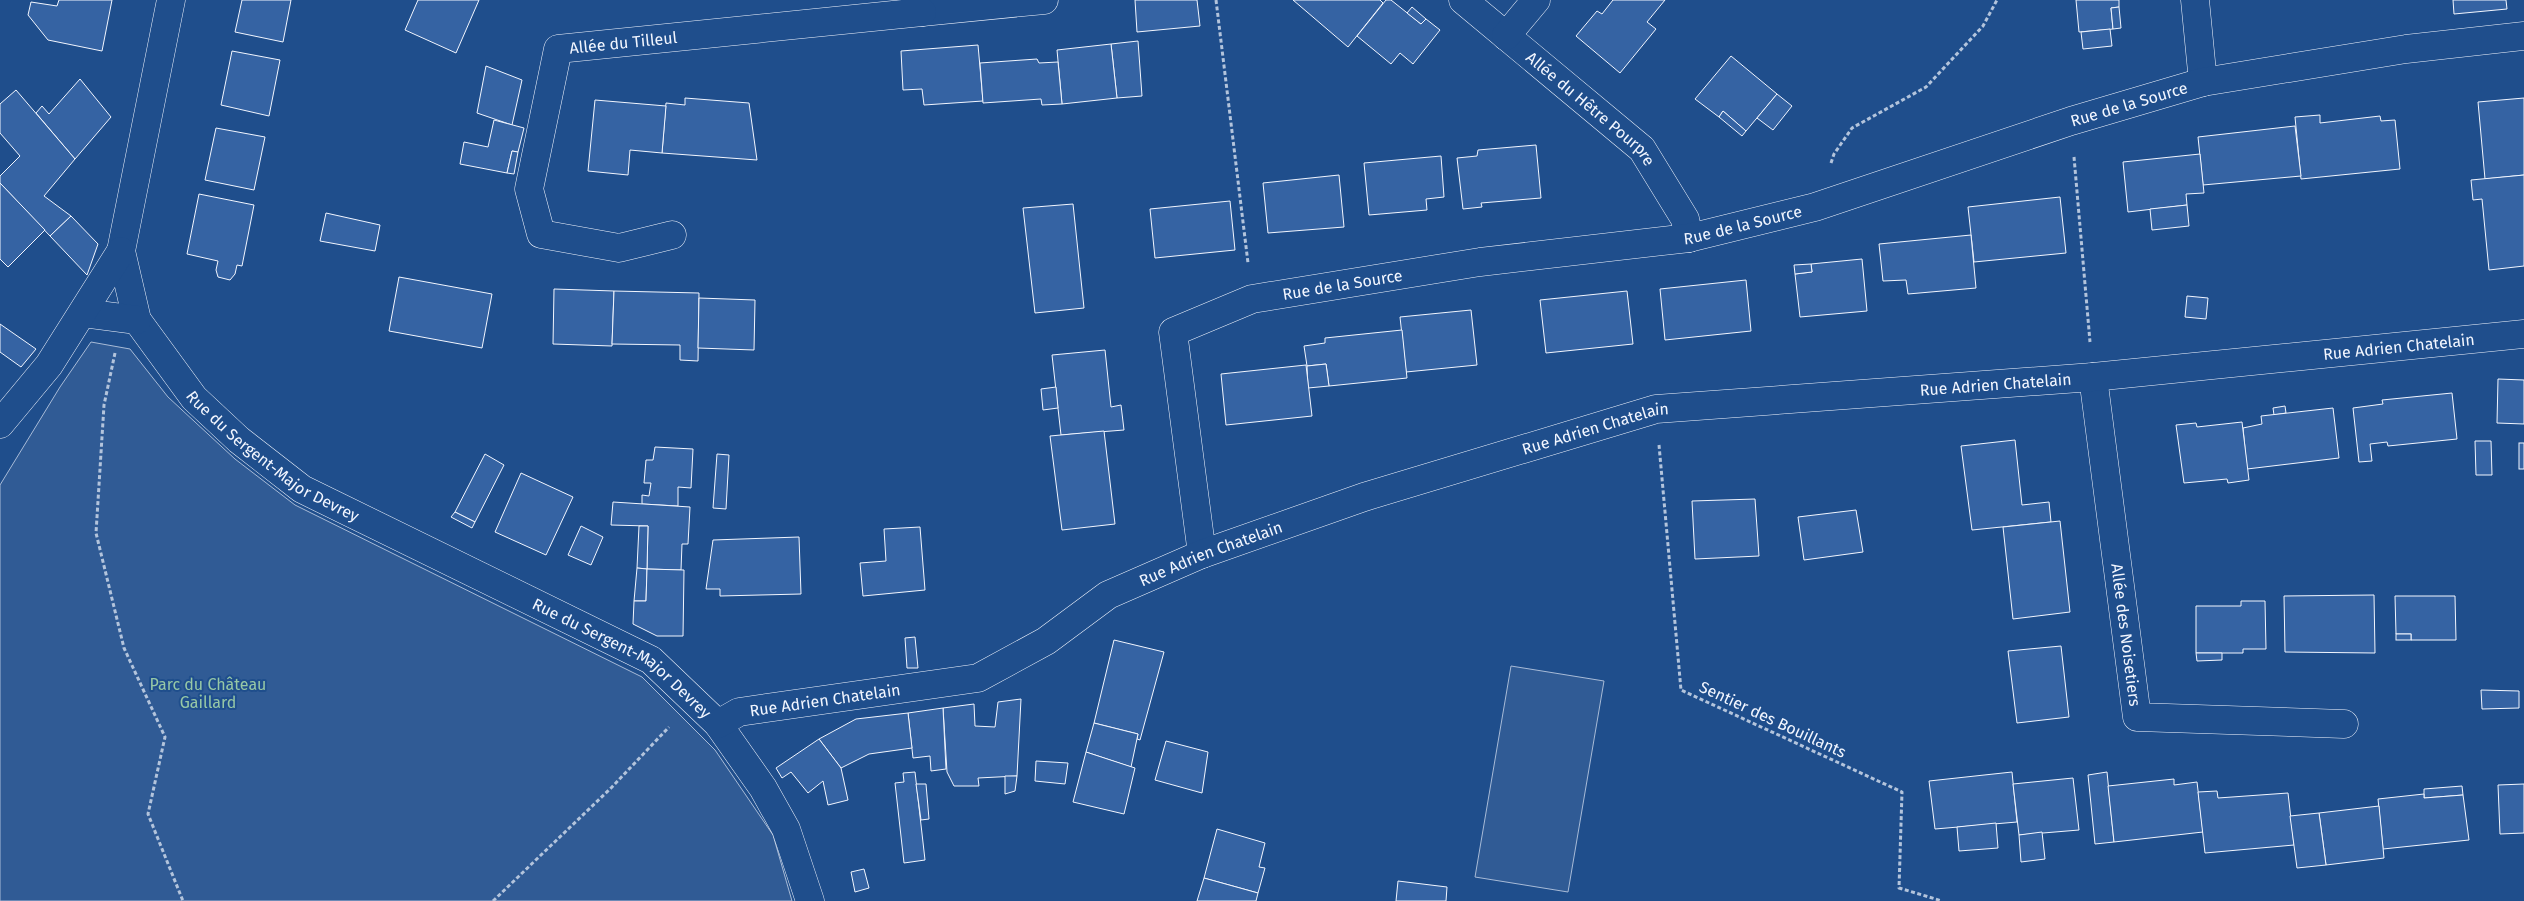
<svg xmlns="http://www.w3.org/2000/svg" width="2524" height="901" font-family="'Fira Sans',sans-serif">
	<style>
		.green { fill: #305b95; stroke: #a8bbd7 }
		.building { fill: #3563a3; stroke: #f2f6ff }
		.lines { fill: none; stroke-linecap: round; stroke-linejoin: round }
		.street-casing { stroke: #f2f6ff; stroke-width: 29 }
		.path { stroke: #b3c4dc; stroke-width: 3; stroke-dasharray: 4 2.5; stroke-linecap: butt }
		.street { stroke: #1f4e8c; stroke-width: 28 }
		.labels { text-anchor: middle; stroke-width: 4; stroke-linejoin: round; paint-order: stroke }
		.street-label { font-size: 16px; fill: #f2f6ff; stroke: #1f4e8c }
		.park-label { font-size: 16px; fill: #97c8a6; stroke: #1f4e8c }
	</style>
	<rect width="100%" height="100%" fill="#1f4e8c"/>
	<!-- green -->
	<g class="green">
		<path d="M91,342L130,349L168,397L235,459L295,505L642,677L715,750L773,835L792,901H0V485L60,387Z"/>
		<path d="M1511,666L1604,681L1568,892L1475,877Z"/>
	</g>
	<!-- building -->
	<g class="building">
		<path d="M59,0H112L102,51L48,40L28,15L31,2L57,6Z"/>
		<path d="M242,0H291L283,42L235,32Z"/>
		<path d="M418,0H479L456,53L405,30Z"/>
		<path d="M1135,0H1197L1200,26L1137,32Z"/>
		<path d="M1293,0H1380L1383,3L1348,47Z"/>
		<path d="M1386,0H1391L1421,24L1426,19L1440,30L1413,64L1400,53L1391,64L1357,36Z"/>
		<path d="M1613,0H1665L1647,22L1656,29L1620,73L1576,36L1597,11L1602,14Z"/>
		<path d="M2076,0H2119V7L2111,8L2113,29L2079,32Z"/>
		<path d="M2453,0H2506L2507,9L2454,14Z"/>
		<path d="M1412,7L1426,19L1421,24L1407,13Z"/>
		<path d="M2119,7L2121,28L2113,29L2111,8Z"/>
		<path d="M2110,29L2112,46L2083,49L2081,32Z"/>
		<path d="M1138,41L1142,96L1117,98L1111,44Z"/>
		<path d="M1111,44L1117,98L1062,104L1057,50Z"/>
		<path d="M978,45L983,101L924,105L922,89L903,90L901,51Z"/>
		<path d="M232,51L280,60L269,116L221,105Z"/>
		<path d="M1731,56L1777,94L1746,131L1723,111L1719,117L1695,99Z"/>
		<path d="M1037,59L1039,63L1058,62L1062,104L1042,105L1041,99L983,103L980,63Z"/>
		<path d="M486,66L522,80L512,125L477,113Z"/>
		<path d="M80,79L111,117L75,159L36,113L42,106L49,114Z"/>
		<path d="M16,90L75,159L44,196L71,216L50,236L0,183V176L20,156L0,133V104Z"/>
		<path d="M1777,94L1792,106L1773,130L1757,118Z"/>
		<path d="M685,98L749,103L757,160L662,153L666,103L685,105Z"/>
		<path d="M2524,98V175L2485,179L2478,102Z"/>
		<path d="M595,100L666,106L662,153L630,150L628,175L588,171Z"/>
		<path d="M1723,111L1746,131L1742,136L1719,117Z"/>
		<path d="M2320,115V123L2380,116L2381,121L2395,120L2400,169L2301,179L2295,117Z"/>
		<path d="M494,120L524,128L518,152L512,151L507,173L460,164L464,142L488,147Z"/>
		<path d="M2295,126L2301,176L2203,185L2198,137Z"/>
		<path d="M216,128L265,137L254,190L205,180Z"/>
		<path d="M1536,145L1541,198L1481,203L1482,207L1463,209L1457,158L1477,156L1478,150Z"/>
		<path d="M512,151L518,152L514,174L507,173Z"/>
		<path d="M2200,154L2204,193L2186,194L2187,205L2128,212L2123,162Z"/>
		<path d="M1441,156L1444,197L1426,199L1427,210L1369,215L1364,163Z"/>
		<path d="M1339,175L1344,227L1268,233L1263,183Z"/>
		<path d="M2524,175V266L2489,270L2482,199L2473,200L2471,180Z"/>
		<path d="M0,183L45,230L8,267L0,259Z"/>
		<path d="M199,194L254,205L242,266L237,265L235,274L230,280L218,277L216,270L218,261L187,254Z"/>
		<path d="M2060,197L2066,253L1974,262L1968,207Z"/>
		<path d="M1230,201L1235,250L1155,258L1150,209Z"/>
		<path d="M1073,204L1084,308L1035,313L1023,208Z"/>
		<path d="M2187,205L2189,226L2152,230L2150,209Z"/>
		<path d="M326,213L380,225L375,251L320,241Z"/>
		<path d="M71,216L98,244L87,275L50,236Z"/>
		<path d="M1971,235L1976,288L1908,294L1906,280L1883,281L1879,244Z"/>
		<path d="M1862,259L1867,311L1800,317L1795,274L1812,272L1811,264Z"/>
		<path d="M1811,264L1812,272L1795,274L1794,265Z"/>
		<path d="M399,277L492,294L482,348L389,331Z"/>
		<path d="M1746,280L1751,331L1665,340L1660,289Z"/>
		<path d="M554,289L614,291L612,346L553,344Z"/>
		<path d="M614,291L699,293L698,361L680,360V345L612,344Z"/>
		<path d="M1627,291L1633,344L1546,353L1540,300Z"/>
		<path d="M2187,296L2208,298L2206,319L2185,317Z"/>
		<path d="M699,298L755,300L754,350L698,348Z"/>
		<path d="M1471,310L1477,365L1406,372L1400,317Z"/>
		<path d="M0,324L36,349L21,367L0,352Z"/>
		<path d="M1402,330L1407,378L1329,386L1326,364L1307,366L1304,346L1325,343V338Z"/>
		<path d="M1105,350L1111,407L1121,405L1124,430L1061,435L1052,355Z"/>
		<path d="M1326,364L1329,386L1308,388L1307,366Z"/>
		<path d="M1306,365L1312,416L1226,425L1221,374Z"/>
		<path d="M2498,379L2524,380V424L2497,423Z"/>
		<path d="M1056,387L1058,408L1043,410L1041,389Z"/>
		<path d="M2452,393L2457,439L2388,446L2387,442L2370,444L2372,461L2359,462L2353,408L2383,404L2382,400Z"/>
		<path d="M2285,406L2286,413L2274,415L2273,408Z"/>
		<path d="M2333,408L2339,458L2247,469L2243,428L2262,424L2261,416Z"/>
		<path d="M2242,422L2249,480L2228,483L2227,479L2184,483L2176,425L2196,423L2197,427Z"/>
		<path d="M1104,431L1115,524L1062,530L1050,436Z"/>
		<path d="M2015,440L2022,505L2049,502L2051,522L1972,530L1961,446Z"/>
		<path d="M2475,441H2491L2492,475H2476Z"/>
		<rect x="2519" y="443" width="5" height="26"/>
		<path d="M655,447L693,449L691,488L678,487V506L642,504V495L649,496L651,483H644L646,460H653Z"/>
		<path d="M485,454L504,465L475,522L455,512Z"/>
		<path d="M717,454L729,455L726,509L713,508Z"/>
		<path d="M521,473L573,497L546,555L495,532Z"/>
		<path d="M1755,499L1759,556L1695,559L1692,501Z"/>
		<path d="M613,502L690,507L688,544H682L681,570L647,569L648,526L611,525Z"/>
		<path d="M1856,510L1863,552L1804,560L1798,517Z"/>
		<path d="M455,512L475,522L472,528L451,517Z"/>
		<path d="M2060,521L2070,612L2013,619L2003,527Z"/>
		<path d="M581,526L603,537L591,565L568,555Z"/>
		<path d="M639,526H648L647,569L637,568Z"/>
		<path d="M920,527L925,590L863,596L860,563L886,561L884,529Z"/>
		<path d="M799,537L801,594L720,596V589H706L713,540Z"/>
		<path d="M637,568L647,569L646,601H634Z"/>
		<path d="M647,569L684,570L683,636H657L633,624L634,601H646Z"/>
		<path d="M2374,595L2375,653L2285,652L2284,596Z"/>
		<path d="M2395,596H2455L2456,640H2411V634H2396Z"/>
		<path d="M2241,601H2265L2266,649H2243V653H2196V606H2241Z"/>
		<rect x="2396" y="634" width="15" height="6"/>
		<path d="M915,637L918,668H907L905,638Z"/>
		<path d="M1114,640L1164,652L1140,740L1137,739L1138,734L1094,723Z"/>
		<path d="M2061,646L2069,717L2017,723L2008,651Z"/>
		<path d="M2196,653H2222V660L2197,661Z"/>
		<path d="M2481,690L2519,691V708L2482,709Z"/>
		<path d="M1021,699L1017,776L978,778L979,786H954L947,772L943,708L974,704L975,726L995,727L998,702Z"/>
		<path d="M943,708L946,769L931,771L930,756L913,758L908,713Z"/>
		<path d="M908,713L912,748L869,754L841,768L819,739L856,719Z"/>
		<path d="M1094,723L1138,734L1131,767L1086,752Z"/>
		<path d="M819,739L841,768L848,800L828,805L823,781L808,793L791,772L782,778L776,768Z"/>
		<path d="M1166,741L1208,752L1202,793L1155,780Z"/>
		<path d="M1086,752L1135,768L1124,814L1073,802Z"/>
		<path d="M1036,761L1068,763L1065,784L1035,781Z"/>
		<path d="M915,772L925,860L904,863L895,783L904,782L903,773Z"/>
		<path d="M2012,772L2017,822L1935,829L1929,781Z"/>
		<path d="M2107,772L2114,842L2095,844L2088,775Z"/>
		<path d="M1005,776H1017L1015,791L1005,794Z"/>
		<path d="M2073,778L2079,830L2019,835L2013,784Z"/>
		<path d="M2174,779V785L2197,782L2203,832L2114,842L2108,786Z"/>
		<path d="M916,784H926L929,819L921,820Z"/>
		<path d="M2524,784V833L2500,834L2498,785Z"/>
		<path d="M2462,786L2463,795L2424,798V789Z"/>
		<path d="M2217,791L2218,798L2288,793L2294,845L2205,853L2198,792Z"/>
		<path d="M2424,794V798L2463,795L2469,840L2383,849L2378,799Z"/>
		<path d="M2379,806L2384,858L2326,865L2319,813Z"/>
		<path d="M2319,813L2326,865L2297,868L2290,816Z"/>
		<path d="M1996,823L1998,848L1959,851L1957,827Z"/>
		<path d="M1217,829L1265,843L1259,867L1265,868L1258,893L1204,878Z"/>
		<path d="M2042,832L2045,859L2021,862L2019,835Z"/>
		<path d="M864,869L869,888L855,892L851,872Z"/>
		<path d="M1204,878L1258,893L1256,901H1197Z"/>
		<path d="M1398,881L1447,887L1446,901H1396Z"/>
	</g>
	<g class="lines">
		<!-- street casing -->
		<g class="street-casing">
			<g id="street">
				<path id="s1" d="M171,0L121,251L137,320L194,398L239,440L302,489L651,660L718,724L763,788L786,829L810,901"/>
				<path d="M919,0L922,12L1044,0"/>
				<path id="s2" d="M1463,0L1642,149L1685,219L1689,238"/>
				<path d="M2195,0L2203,82"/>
				<path d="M1506,36L1536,0"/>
				<path id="s3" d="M672,235L619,248L541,234L529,189L558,49L922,12"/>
				<path d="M83,313L137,320"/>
				<path id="s4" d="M2093,377L2137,717L2344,724"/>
				<path d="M0,424L49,365L121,251"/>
				<path id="s5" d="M1202,554L1173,332L1252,299L1480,262L1689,238L1815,207L2071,121L2203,82L2406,49L2524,36"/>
				<path id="s6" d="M718,724L739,712L978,678L1046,641L1108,595L1202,554L1364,497L1656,409L2093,377L2524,334"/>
			</g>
		</g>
		<!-- path -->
		<g class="path">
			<path d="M1216,0L1248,263"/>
			<path d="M2074,157L2090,342"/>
			<path d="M1831,163L1834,154L1852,128L1926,87L1983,26L1997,0"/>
			<path d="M115,353L104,405L96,533L124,648L165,737L148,814L183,901"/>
			<path d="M1659,445L1681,690L1902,792L1899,888L1942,901"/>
			<path d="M493,901L612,787L669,727"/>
		</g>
		<!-- street -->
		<use href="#street" class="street"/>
	</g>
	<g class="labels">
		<!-- street labels -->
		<g class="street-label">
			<text dy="6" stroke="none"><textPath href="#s3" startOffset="389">Allée du Tilleul</textPath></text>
			<text dy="6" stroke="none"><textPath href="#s5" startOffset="1211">Rue de la Source</textPath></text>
			<text dy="6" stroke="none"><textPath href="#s2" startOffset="168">Allée du Hêtre Pourpre</textPath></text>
			<text dy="6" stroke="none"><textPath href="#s5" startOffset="806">Rue de la Source</textPath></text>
			<text dy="6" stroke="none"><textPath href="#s5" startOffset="401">Rue de la Source</textPath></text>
			<text dy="6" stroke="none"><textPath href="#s6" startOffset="1745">Rue Adrien Chatelain</textPath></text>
			<text dy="6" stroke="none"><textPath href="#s6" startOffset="1340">Rue Adrien Chatelain</textPath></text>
			<text dy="6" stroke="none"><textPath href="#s6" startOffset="936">Rue Adrien Chatelain</textPath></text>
			<text dy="6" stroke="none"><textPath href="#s1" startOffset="522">Rue du Sergent-Major Devrey</textPath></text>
			<text dy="6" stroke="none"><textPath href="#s6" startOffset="531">Rue Adrien Chatelain</textPath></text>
			<text dy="6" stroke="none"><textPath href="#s4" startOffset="260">Allée des Noisetiers</textPath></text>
			<text dy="6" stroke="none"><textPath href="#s1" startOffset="928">Rue du Sergent-Major Devrey</textPath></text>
			<text dy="6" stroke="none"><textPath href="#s6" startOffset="111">Rue Adrien Chatelain</textPath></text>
			<text transform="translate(1773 719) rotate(25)" y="6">Sentier des Bouillants</text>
		</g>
		<!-- park labels -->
		<g class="park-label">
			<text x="208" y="690">Parc du Château<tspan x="208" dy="18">Gaillard</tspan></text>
		</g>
	</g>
</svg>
